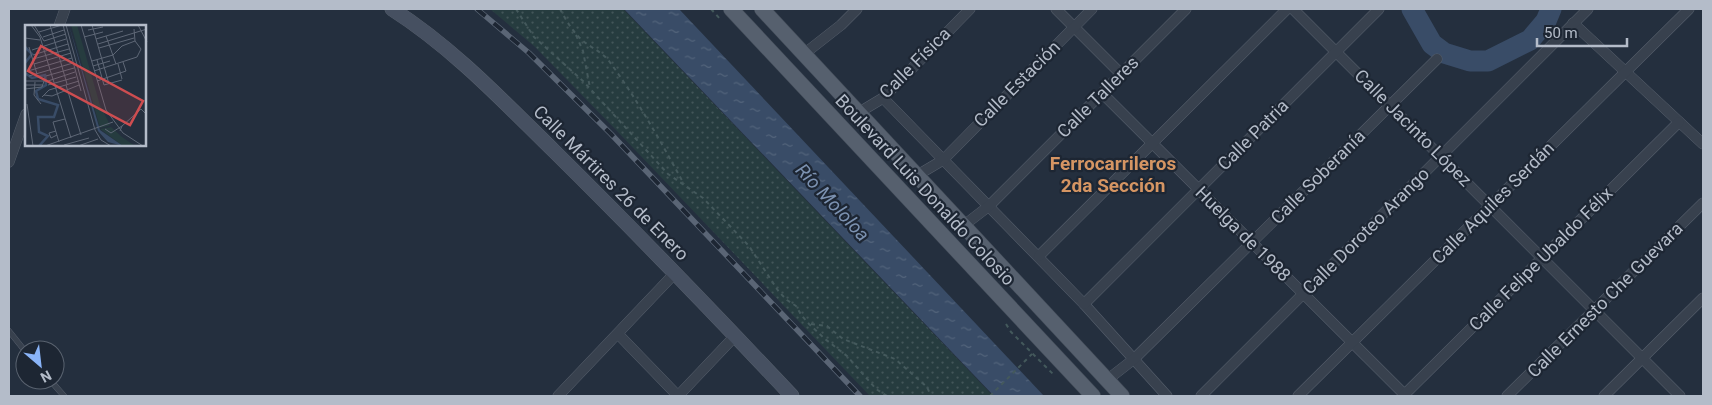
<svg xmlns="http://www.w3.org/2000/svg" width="1712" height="405" font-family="Roboto,sans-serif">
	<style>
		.grass { fill: url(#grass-dots) }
		.water { fill: url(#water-ripples) }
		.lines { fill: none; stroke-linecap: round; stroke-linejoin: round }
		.river { stroke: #394c67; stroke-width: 21 }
		.lane-casing { stroke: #565f6c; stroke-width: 6 }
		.street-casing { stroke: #565f6c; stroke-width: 11 }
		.secondary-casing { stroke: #565f6c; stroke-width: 15 }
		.primary-casing { stroke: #414a57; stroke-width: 16 }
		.path { stroke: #44595c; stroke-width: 2; stroke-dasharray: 4 4; stroke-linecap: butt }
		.lane { stroke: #38414e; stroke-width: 5 }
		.street { stroke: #38414e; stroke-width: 10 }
		.secondary { stroke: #465061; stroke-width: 14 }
		.primary { stroke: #56606e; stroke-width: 15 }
		.rail-casing { stroke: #5a6575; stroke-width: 5.5 }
		.rail { stroke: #1d2633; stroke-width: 4; stroke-dasharray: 11; stroke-linecap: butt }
		.labels { text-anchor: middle; stroke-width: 4.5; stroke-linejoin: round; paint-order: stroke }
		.street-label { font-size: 18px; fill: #b4bcc9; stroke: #1d2633 }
		.neighbourhood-label { font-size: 19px; font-weight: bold; fill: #d59563; stroke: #1d2633 }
		.water-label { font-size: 19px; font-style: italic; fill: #7c92b1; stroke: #1d2633 }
		.inset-river { fill: none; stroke: #394c67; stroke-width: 2.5 }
		.inset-road { fill: none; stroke: #5e6776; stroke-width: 1 }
		.view { fill: #ce4d50; fill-opacity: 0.15; stroke: #ce4d50; stroke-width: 2.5 }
		.inset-edge { fill: none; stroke: #b4bcc9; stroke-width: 2.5 }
	</style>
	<defs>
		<pattern id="grass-dots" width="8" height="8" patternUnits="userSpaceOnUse" patternTransform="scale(1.25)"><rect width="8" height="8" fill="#263c3f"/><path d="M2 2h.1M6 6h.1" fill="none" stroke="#435659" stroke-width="1.8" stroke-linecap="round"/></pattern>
		<pattern id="water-ripples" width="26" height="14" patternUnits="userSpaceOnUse" patternTransform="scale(1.25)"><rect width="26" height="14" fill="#394c67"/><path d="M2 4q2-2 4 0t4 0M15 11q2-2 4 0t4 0" fill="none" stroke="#53647b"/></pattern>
	</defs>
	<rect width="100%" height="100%" fill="#242f3e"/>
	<!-- grass -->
	<path class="grass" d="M490,9H623L993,396H870L616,130L534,46Z"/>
	<!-- water -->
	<path class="water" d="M624,9H679L1044,396H994Z"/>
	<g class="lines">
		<!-- river -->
		<path class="river" d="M1412,9L1432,44L1444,53L1470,61H1488L1530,40L1546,21L1551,9"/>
		<!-- lane casing -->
		<g class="lane-casing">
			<g id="lane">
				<path d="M9,331L25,351"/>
				<path d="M50,380L64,396"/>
			</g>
		</g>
		<!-- street casing -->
		<g class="street-casing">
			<g id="street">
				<path d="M1056,9L1121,74"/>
				<path d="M1293,9L1680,396"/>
				<path d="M1573,23L1703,144"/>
				<path d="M59,26L65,9"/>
				<path d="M804,54L841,25L857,9"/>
				<path d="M1102,93L1406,396"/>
				<path d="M883,98L1084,304L1167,396"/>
				<path d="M858,113L883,98L970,9"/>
				<path d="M9,162L26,114"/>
				<path d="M916,176L943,160L1092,9"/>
				<path d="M963,226L989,206L1186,9"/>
				<path d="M1039,256L1287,9"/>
				<path d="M1084,304L1379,9"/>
				<path d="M618,334L678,396"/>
				<path d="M1107,380L1134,359L1437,59"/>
				<path d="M558,396L675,273"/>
				<path d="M678,396L735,336"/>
				<path d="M1201,396L1588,9"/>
				<path d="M1298,396L1689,9"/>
				<path d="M1403,396L1679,122"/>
				<path d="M1507,396L1703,203"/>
				<path d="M1604,396L1703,298"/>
			</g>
		</g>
		<!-- secondary casing -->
		<g class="secondary-casing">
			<path id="secondary" d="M392,9C453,48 503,101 554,151C635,231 714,313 792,396"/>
		</g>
		<!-- primary casing -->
		<g class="primary-casing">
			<g id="primary">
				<path d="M731,9L1093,396"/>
				<path d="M762,9L1122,396"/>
			</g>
		</g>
		<!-- path -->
		<g class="path">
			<path d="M516,9L534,37L583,81L668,174L703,198L749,246L779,292L787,300L796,306L802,316L809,324L825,339L847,356L876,389L887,396"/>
			<path d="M560,9C566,20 572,31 582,40C591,48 601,51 609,61C637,99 661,142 684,184"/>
			<path d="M711,9L721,20"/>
			<path d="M576,35L583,51L590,88"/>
			<path d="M811,324L827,326L843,339L895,359L927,387L931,396"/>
			<path d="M1006,324L1011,332L1054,375"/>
			<path d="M990,396L1032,354"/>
		</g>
		<!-- lane -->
		<use href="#lane" class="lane"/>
		<!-- street -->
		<use href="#street" class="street"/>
		<!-- secondary -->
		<use href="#secondary" class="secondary"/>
		<!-- primary -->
		<use href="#primary" class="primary"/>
		<!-- rail casing -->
		<g class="rail-casing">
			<path id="rail" d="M477,9L529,53L611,134L860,396"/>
		</g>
		<!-- rail -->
		<use href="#rail" class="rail"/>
	</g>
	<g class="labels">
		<!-- street labels -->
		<g class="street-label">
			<text transform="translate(915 63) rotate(-45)" y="6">Calle Física</text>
			<text transform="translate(1017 84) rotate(-45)" y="6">Calle Estación</text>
			<text transform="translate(1098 97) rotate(-45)" y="6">Calle Talleres</text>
			<text transform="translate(1413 128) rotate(45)" y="6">Calle Jacinto López</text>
			<text transform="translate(1253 135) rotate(-45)" y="6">Calle Patria</text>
			<text transform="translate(1318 177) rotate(-45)" y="6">Calle Soberanía</text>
			<text transform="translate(611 183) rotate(45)" y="6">Calle Mártires 26 de Enero</text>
			<text transform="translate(925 190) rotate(47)" y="6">Boulevard Luis Donaldo Colosio</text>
			<text transform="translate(1493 203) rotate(-45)" y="6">Calle Aquiles Serdán</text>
			<text transform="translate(1366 231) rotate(-45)" y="6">Calle Doroteo Arango</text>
			<text transform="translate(1243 234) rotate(45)" y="6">Huelga de 1988</text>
			<text transform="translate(1541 259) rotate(-45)" y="6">Calle Felipe Ubaldo Félix</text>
			<text transform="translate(1605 300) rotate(-45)" y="6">Calle Ernesto Che Guevara</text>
		</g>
		<!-- neighbourhood labels -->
		<g class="neighbourhood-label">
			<text x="1113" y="170">Ferrocarrileros<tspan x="1113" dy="22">2da Sección</tspan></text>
		</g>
		<!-- water labels -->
		<g class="water-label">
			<text transform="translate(833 202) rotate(47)" y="7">Río Mololoa</text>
		</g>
	</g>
	<!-- overview -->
	<g transform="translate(25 25)">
		<rect width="121" height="121" fill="#242f3e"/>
		<path d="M46,0H52L75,80L85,100L83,101L75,103ZM86,102L97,112L110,121H98L75,104Z" fill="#263c3f"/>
		<path d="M44,0L75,105L98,121L83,117L73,106Z" fill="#394c67"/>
		<path class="inset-river" d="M0,22L7,29L0,38M0,48L7,53L20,50L21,60L11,66L13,74L33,80L29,92H13L14,107L23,111L14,121"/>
		<path class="inset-road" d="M6,0L15,12L46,113M9,0L19,16L41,9M25,0L42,59M38,0L56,66M41,0L70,105L76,115L86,121M56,0L81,85L98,108L118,121M67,0L84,59M113,0L122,17M63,5L78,2M14,7L37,0M81,11L91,39M18,12L39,5M59,12L78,7M0,13L15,15M71,14L98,6M73,19L122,4M4,22L12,49M74,23L109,13M7,25L41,14M8,30L43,19M8,34L44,24M72,35L79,60M67,36L88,30L97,21L110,16M9,39L46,28M93,39L97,54M68,41L85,36M3,46L47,33M69,46L112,32L116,24L110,16L109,4M4,51L48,38M21,51L49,43M0,56H23L50,47M72,56L101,46L98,37M10,57L9,70L16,79M0,60H18M23,60L51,52M41,60L56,110M79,60L97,55M0,64L17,62L19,56M19,70L27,71L54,60M17,72L24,65L54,56M2,79L8,121M97,101L116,84L122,90M80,104L86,108L97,101L95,106M31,106L24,108L26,113L32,110M34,117L28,97L40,94M39,120L64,113M20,121L88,97M53,121L73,114"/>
		<path class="view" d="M16,21L118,76L105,100L3,46Z"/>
		<rect width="121" height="121" class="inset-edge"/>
	</g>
	<!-- border -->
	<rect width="1712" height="405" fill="none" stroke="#b4bcc9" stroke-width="20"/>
	<!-- north arrow -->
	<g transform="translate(40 365) rotate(152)"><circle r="24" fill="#1d2633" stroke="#59626f"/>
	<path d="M0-4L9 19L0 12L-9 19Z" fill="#8ab4f8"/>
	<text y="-8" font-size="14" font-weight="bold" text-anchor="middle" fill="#b4bcc9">N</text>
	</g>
	<!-- scale -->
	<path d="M1537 38v8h90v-8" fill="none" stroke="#b4bcc9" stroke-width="2.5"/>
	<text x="1544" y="38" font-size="15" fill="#b4bcc9" stroke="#1d2633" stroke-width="4" paint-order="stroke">50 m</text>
</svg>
